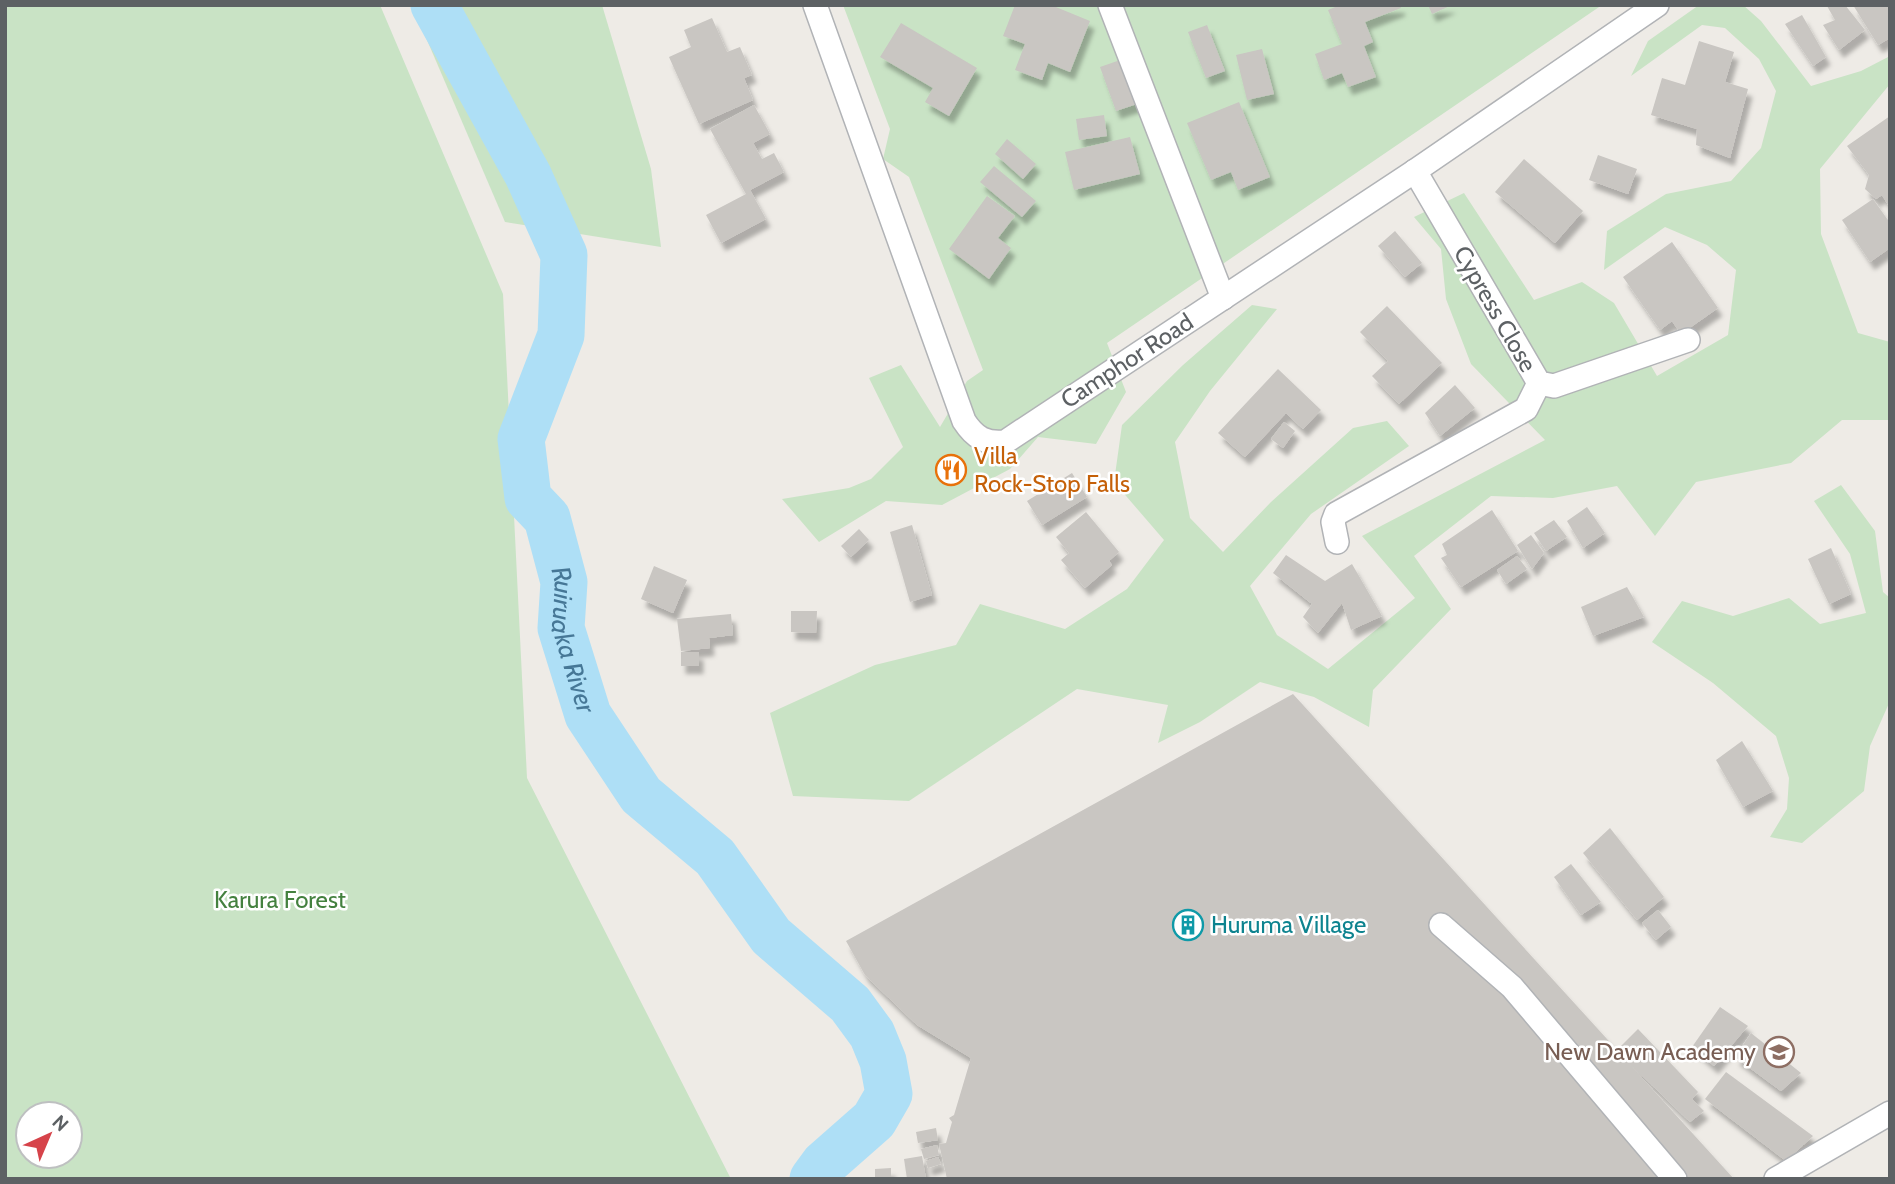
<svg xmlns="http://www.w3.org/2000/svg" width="1895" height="1184" font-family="Cabin,sans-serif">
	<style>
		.green { fill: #c9e3c5; fill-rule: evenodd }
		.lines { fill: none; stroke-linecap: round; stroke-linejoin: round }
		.river { stroke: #aedff6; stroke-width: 47 }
		.building { fill: #c9c6c2; filter: url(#shadow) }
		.minor-casing { stroke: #b1b3b6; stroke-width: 26 }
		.minor { stroke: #fff; stroke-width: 23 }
		.labels { text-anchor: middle; stroke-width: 5; stroke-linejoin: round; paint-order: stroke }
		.street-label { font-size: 24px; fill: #5d6164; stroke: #fff }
		.food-label { font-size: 24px; fill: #c56008; stroke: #fff; text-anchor: start }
		.park-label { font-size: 24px; fill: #44813f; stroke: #fff }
		.culture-label { font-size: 24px; fill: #0d838f; stroke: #fff; text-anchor: start }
		.education-label { font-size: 24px; fill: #785e54; stroke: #fff; text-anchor: end }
		.water-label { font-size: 26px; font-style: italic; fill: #467796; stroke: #fff }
	</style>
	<defs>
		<filter id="shadow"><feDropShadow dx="4.5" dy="8" stdDeviation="2" flood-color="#0004"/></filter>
	</defs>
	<rect width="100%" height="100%" fill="#eeebe6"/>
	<!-- green -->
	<g class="green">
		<path d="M5,5H380L503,294L527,778L731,1179H5ZM70,1114V1156H28V1114Z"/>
		<path d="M412,5H602L651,169L661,247L505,222Z"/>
		<path d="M843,5H1602L1107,343L1126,392L1096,444L1038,437L1010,469L942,505L886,501L819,542L782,499L849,488L871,479L903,447L869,378L901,365L940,427L967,381L983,370L909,177L883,159L890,129Z"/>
		<path d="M1699,5H1743L1761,21L1811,86L1861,71L1890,56V84L1820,169L1821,234L1858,333L1890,342V420H1842L1791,463L1696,482L1655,536L1617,486L1553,498L1491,496L1414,556L1451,609L1373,690L1369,727L1314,697L1260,682L1200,722L1158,743L1168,705L1077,689L909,801L793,796L770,713L875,665L956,645L980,604L1065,629L1127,589L1164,540L1114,482L1122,425L1183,365L1252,305L1277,309L1210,391L1175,442L1190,518L1223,552L1271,502L1353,428L1387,421L1409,446L1311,514L1250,586L1277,635L1328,669L1415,598L1362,536L1545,440L1471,364L1446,299L1441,249L1414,217L1464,193L1534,300L1582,282L1614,303L1657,376L1728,335L1736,270L1707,245L1665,227L1604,270L1607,231L1666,194L1731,181L1761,148L1776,91L1759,59L1725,28L1702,25L1631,76L1648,41Z"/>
		<path d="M1841,485L1875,531L1883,592L1890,598V701L1870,746L1864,791L1802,843L1770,837L1787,809L1789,778L1776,736L1713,683L1652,642L1682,601L1733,616L1789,598L1820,624L1866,613L1850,554L1814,501Z"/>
	</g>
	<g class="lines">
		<!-- river -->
		<path class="river" id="s1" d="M434,5L528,175L564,255L561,335L521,439L528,498L547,518L564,582L561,628L588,715L641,795L715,857L771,936L850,1004L872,1034L883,1061L889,1094L874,1120L824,1164L813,1179"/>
	</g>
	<!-- building -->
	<g class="building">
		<path d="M1015,5H1051L1090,21L1070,72L1048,63L1042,80L1015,70L1025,44L1003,36Z"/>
		<path d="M1340,5H1400L1401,8L1365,22L1373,42L1364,46L1376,77L1348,87L1342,73L1324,80L1315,54L1342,44L1328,10Z"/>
		<path d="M1428,5H1452L1432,14Z"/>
		<path d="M1845,5L1865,30L1839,50L1823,25L1835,20L1827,6Z"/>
		<path d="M1853,5H1890V38L1878,45Z"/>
		<path d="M1802,15L1826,57L1813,66L1785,24Z"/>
		<path d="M712,18L727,52L740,47L752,75L744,78L753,100L699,124L669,57L691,47L684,30Z"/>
		<path d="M901,23L977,68L949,116L925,102L933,88L880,57Z"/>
		<path d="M1207,25L1225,71L1206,78L1188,32Z"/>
		<path d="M1699,41L1734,52L1725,82L1748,89L1730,158L1696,145L1697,129L1651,115L1662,78L1685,85Z"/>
		<path d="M1262,49L1274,94L1247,100L1236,55Z"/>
		<path d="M1126,58L1143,102L1116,111L1100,67Z"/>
		<path d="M1239,102L1270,177L1238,190L1231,172L1211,180L1187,123Z"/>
		<path d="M754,105L770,134L753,143L762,159L774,153L784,172L750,190L766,219L721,243L706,215L746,194L710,129Z"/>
		<path d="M1104,115L1107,136L1079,140L1076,119Z"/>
		<path d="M1890,116V208L1882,195L1876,199L1865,189L1869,175L1847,146Z"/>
		<path d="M1130,137L1140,174L1074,190L1065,152Z"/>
		<path d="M1007,139L1036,164L1023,179L995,154Z"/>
		<path d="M1598,155L1637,169L1628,194L1589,180Z"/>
		<path d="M1524,159L1583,211L1555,243L1495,192Z"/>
		<path d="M994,166L1036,201L1022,217L980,182Z"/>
		<path d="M987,196L1015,216L998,238L1011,248L989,279L949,249Z"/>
		<path d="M1873,199L1890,223V248L1870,262L1842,220Z"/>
		<path d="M1395,231L1422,263L1405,277L1378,246Z"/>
		<path d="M1672,242L1718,308L1681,334L1672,321L1660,330L1623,277Z"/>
		<path d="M1387,306L1442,363L1399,404L1372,376L1388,361L1360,332Z"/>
		<path d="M1278,369L1321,410L1303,429L1286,413L1245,457L1218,433Z"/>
		<path d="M1455,385L1475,408L1440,436L1425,413Z"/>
		<path d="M1284,422L1295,431L1283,448L1271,439Z"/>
		<path d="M1072,473L1087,497L1042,525L1027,501Z"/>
		<path d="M1587,507L1605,533L1583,548L1567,521Z"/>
		<path d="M1492,510L1518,551L1461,587L1441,558L1447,555L1442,544Z"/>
		<path d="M1086,512L1119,552L1109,561L1112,565L1085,588L1061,560L1069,553L1056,537Z"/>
		<path d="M1554,520L1567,537L1546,551L1534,533Z"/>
		<path d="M912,525L932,595L910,602L890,532Z"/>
		<path d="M859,529L869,540L851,557L841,546Z"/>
		<path d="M1531,535L1544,553L1532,569L1517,545Z"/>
		<path d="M1831,548L1851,594L1829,604L1808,559Z"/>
		<path d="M1286,555L1325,581L1352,564L1382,616L1351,630L1342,603L1318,633L1303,617L1312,604L1273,573Z"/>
		<path d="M1517,556L1527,569L1506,584L1497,570Z"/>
		<path d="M654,566L687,580L673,613L641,599Z"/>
		<path d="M1627,587L1644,617L1593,636L1581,607Z"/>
		<path d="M791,611H817L816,633L791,632Z"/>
		<path d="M731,614L733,635L709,638L710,648L681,651L677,619Z"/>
		<rect x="681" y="652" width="18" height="14"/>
		<path d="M1293,694L1617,1050L1638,1029L1698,1092L1692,1099L1704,1111L1690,1122L1624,1058L1734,1179H947L939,1144L946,1143L952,1122L949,1118L954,1115L971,1058L917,1025L865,975L846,941Z"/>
		<path d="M1742,741L1773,791L1743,807L1716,760Z"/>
		<path d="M1610,828L1664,897L1637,920L1583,853Z"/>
		<path d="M1571,864L1601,902L1581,915L1554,877Z"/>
		<path d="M1658,910L1671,927L1656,940L1642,923Z"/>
		<path d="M1720,1007L1748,1026L1714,1066L1692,1047Z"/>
		<path d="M1751,1033L1801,1073L1781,1091L1735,1057Z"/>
		<path d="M1726,1072L1813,1136L1786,1161L1705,1099Z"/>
		<path d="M936,1128L938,1140L918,1143L916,1132Z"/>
		<path d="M937,1145L939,1155L924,1159L921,1149Z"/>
		<path d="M922,1156L926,1179H907L904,1159Z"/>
		<path d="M938,1157L941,1164L928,1168L926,1161Z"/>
		<path d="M891,1168V1179H875V1169Z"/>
	</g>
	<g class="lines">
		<!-- minor casing -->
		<g class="minor-casing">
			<g id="minor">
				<path d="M815,5L964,421C975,438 986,444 1005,442L1415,171L1657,5"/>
				<path d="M1110,5L1223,298"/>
				<path d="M1415,171L1539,383L1554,386L1688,340"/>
				<path d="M1337,542L1333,522L1336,514L1526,409L1539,383"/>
				<path d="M1441,925L1512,987L1675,1179"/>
				<path d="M1776,1179L1890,1113"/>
			</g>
		</g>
		<!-- minor -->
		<use href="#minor" class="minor"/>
	</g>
	<!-- icons -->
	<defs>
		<g id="restaurant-ring" transform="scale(1.575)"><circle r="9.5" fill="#fff" stroke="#e8710a" stroke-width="1.5"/><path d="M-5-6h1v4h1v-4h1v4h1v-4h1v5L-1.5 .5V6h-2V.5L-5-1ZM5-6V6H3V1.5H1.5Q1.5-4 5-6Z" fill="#e8710a"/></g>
		<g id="building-ring" transform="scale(1.575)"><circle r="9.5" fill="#fff" stroke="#0f9aa8" stroke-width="1.5"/><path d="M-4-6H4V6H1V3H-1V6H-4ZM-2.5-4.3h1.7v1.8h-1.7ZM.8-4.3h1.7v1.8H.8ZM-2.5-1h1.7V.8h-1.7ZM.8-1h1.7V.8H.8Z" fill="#0f9aa8"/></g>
		<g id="school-ring" transform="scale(1.575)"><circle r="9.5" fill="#fff" stroke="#8d6e63" stroke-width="1.5"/><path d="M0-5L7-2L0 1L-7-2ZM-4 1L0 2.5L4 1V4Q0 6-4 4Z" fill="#8d6e63"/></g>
	</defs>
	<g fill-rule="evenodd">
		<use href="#restaurant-ring" x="951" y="470"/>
		<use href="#building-ring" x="1188" y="925"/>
		<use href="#school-ring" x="1779" y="1052"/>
	</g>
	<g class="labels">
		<!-- street labels -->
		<g class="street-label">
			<text transform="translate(1495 309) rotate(60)" y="8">Cypress Close</text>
			<text transform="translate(1127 361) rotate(-33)" y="8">Camphor Road</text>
		</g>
		<!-- food labels -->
		<g class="food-label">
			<text x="974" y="464">Villa<tspan x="974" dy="28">Rock-Stop Falls</tspan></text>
		</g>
		<!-- park labels -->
		<g class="park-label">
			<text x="280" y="908">Karura Forest</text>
		</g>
		<!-- culture labels -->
		<g class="culture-label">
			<text x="1211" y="933">Huruma Village</text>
		</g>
		<!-- education labels -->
		<g class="education-label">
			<text x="1756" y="1060">New Dawn Academy</text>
		</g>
		<!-- water labels -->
		<g class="water-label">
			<text dy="9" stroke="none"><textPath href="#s1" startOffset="686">Ruiruaka River</textPath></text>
		</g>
	</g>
	<!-- border -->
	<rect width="1895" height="1184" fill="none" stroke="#5d6164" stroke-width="14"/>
	<!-- north arrow -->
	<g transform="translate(49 1135) rotate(44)"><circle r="33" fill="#ffffff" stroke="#bec0c1" stroke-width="2"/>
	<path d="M0-5L12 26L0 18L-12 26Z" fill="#d6434a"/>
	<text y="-10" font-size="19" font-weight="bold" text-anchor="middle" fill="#5d6164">N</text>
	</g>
</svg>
